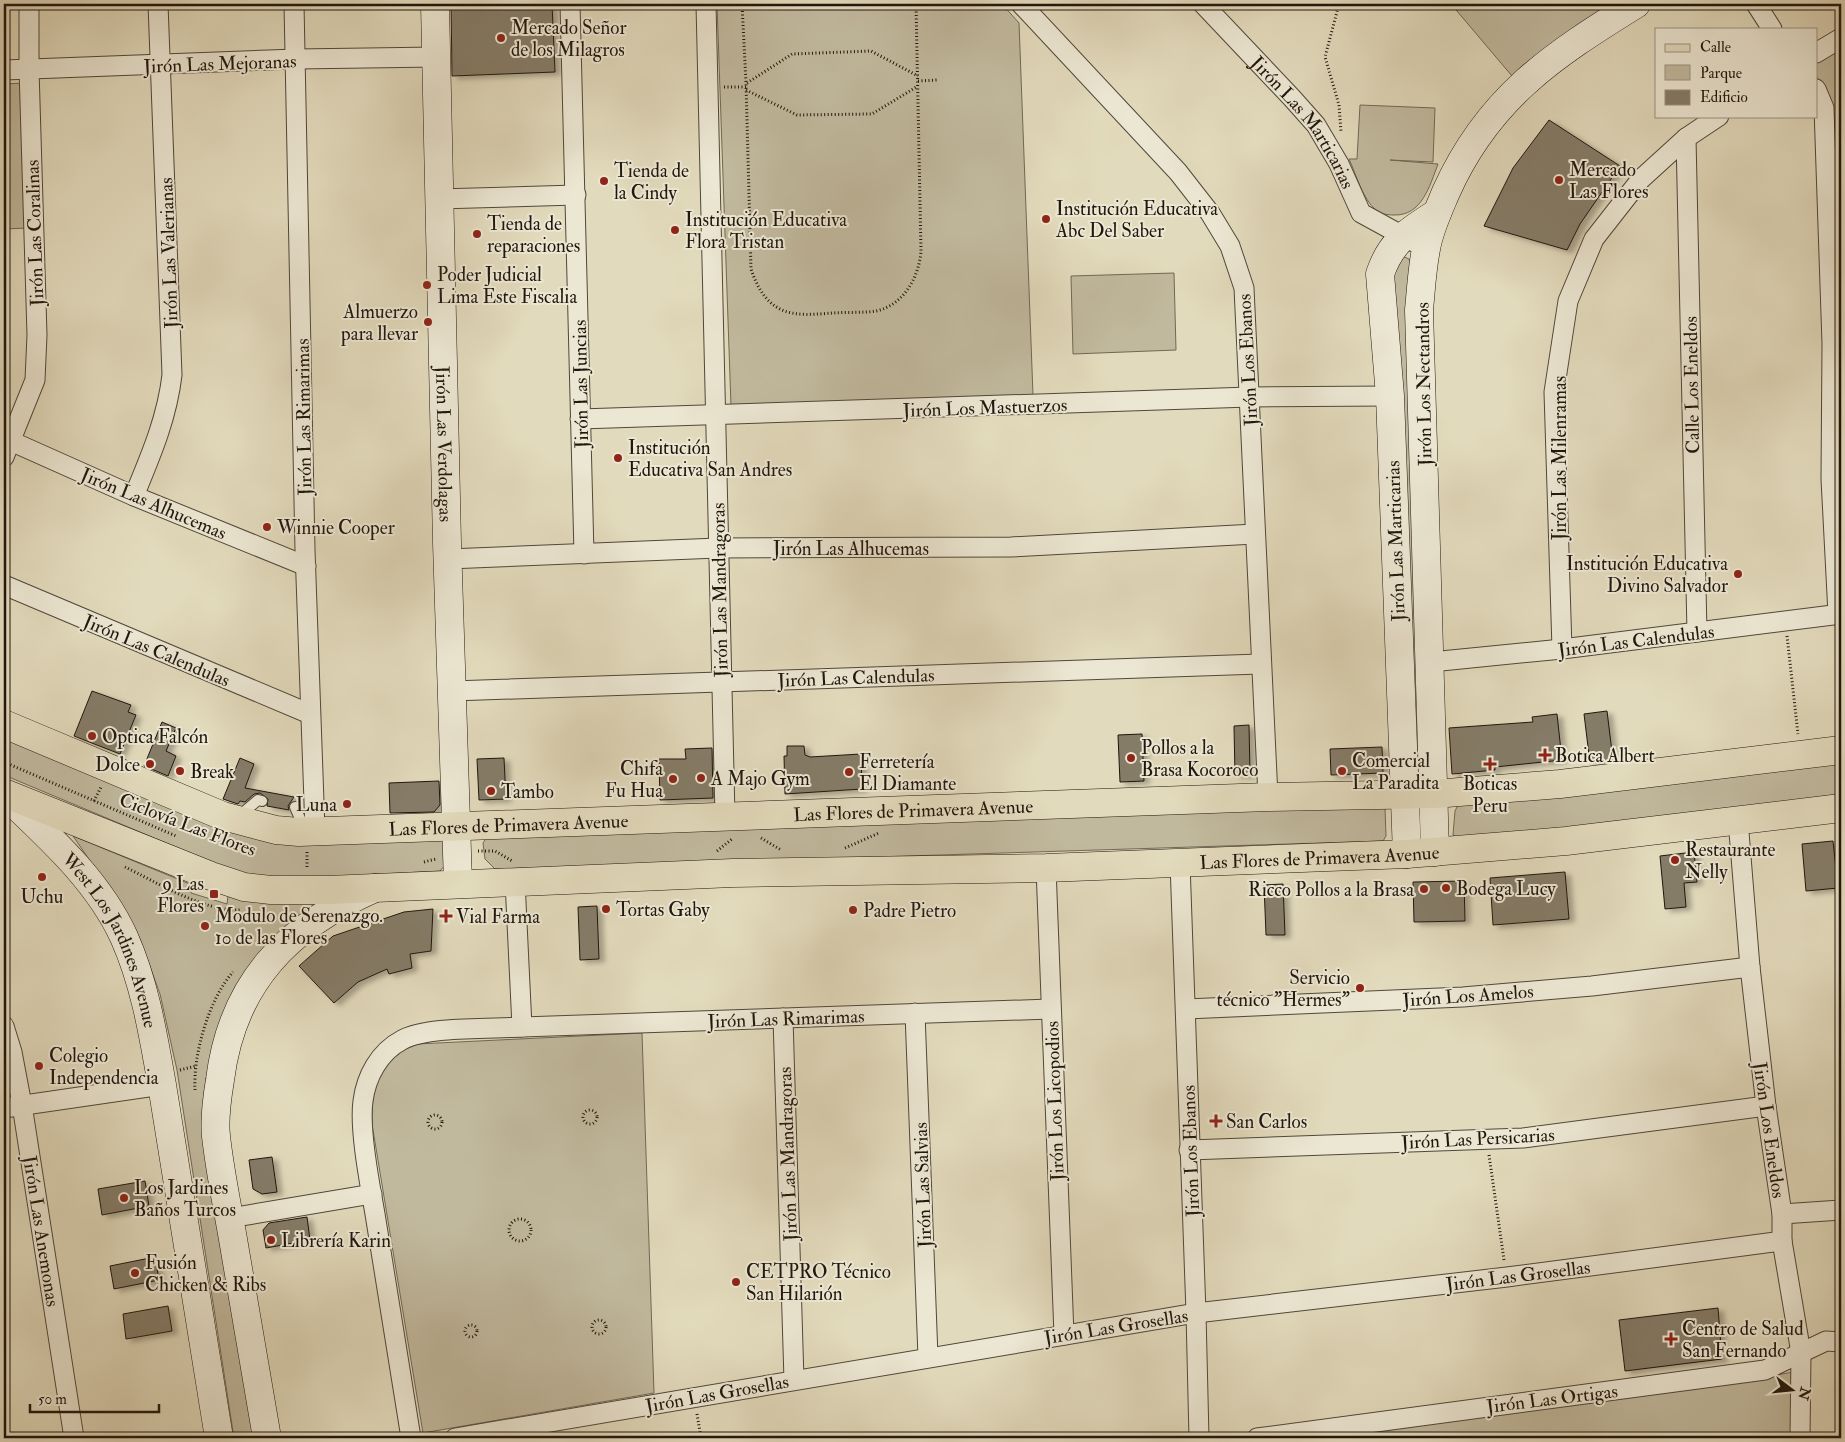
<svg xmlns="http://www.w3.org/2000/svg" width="1845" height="1442" font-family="'IM FELL Double Pica',serif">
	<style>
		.green { fill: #c1b99e; stroke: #706856 }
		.building { fill: #857c68; stroke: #20160e; filter: url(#shadow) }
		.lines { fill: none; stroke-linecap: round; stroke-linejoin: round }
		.lane-casing { stroke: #50473a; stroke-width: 12 }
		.street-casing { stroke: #50473a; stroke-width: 21 }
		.secondary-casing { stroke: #20160e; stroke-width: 29 }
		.primary-casing { stroke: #20160e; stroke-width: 29 }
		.path { stroke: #20160e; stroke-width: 3; stroke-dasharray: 1 2.5; stroke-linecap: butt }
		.lane { stroke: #ece7d3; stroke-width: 10 }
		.street { stroke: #ece7d3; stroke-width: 19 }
		.secondary { stroke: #ece7d3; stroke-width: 28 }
		.primary { stroke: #e2dabc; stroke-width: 28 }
		.poi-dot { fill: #8f2418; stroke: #ece7d3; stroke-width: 2 }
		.labels { text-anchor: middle; stroke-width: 4; stroke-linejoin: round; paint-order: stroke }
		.poi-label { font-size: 19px; fill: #20160e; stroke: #ece7d3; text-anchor: start }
		.street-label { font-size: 19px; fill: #20160e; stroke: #ece7d3 }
	</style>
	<defs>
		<filter id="shadow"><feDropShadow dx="5.5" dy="3" stdDeviation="2.5" flood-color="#0004"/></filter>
	</defs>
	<rect width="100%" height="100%" fill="#e2dabc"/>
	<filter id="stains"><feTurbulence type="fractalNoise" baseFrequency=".004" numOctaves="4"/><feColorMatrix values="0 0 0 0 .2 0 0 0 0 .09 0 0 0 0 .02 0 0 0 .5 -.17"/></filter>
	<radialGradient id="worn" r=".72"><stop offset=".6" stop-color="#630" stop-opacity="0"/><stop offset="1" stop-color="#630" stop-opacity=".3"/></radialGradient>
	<!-- green -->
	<g class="green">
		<path d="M717,4H1002L1019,23L1033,395L731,406Z"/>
		<path d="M1451,4H1622L1512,76Z"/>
		<path d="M1841,48V186L1829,187L1822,87L1816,75V63Z"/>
		<path d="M24,83L27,228L4,229V84Z"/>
		<path d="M1360,105L1435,108L1433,162L1390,160L1438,164C1430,185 1422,216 1394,215C1388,215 1380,214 1376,210C1363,200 1356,174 1349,159H1357Z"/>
		<path d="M1400,255L1409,259L1412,266L1423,776H1416L1393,264Z"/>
		<path d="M1174,273L1176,350L1073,354L1071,276Z"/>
		<path d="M4,733L221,824L433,834L446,842L445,865L440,871L290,879L270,878L233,871L4,775Z"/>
		<path d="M1841,760V799L1463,841L1453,835L1455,811L1459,803Z"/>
		<path d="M1380,804L1385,808L1386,836L1383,841L495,869L485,859L483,843L487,837Z"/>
		<path d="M73,836L192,885L191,893L227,904L228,896L253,901L318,904L225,1010L215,1036L206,1080L255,1438H234L177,1070L160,994L140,939L124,910Z"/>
		<path d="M642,1033L654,1393L423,1433L372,1124C372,1082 376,1061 417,1044Z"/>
		<path d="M1793,1372V1438H1304L1771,1376Z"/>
	</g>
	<!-- building -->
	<g class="building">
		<path d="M451,4H552L555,72L452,76Z"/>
		<path d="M1549,120L1620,166L1580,224L1567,250L1484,226L1513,168Z"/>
		<path d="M92,691L131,705L128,712L136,715L120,754L74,736Z"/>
		<path d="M1607,711L1613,760L1590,763L1584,714Z"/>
		<path d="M1557,714L1562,760L1495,767V770L1452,774L1449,728L1533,722L1532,717Z"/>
		<path d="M162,722L176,728L166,751L176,756L168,776L144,766Z"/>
		<path d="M1249,725L1250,775H1235L1234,726Z"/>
		<path d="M1142,734L1144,781L1120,782L1118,735Z"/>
		<path d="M787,746H804L805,755L810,757L861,754L862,789L785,794L784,756H787Z"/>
		<path d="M1382,747L1383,773L1331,775L1330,749Z"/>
		<path d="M712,748L713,798L660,800L659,759H686L685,749Z"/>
		<path d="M240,758L254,764L245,788L294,797L288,806L289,810L267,806L268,799L260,793L254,794L245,802L240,801L238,804L223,799Z"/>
		<path d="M504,758L506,799L479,800L477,759Z"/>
		<path d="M439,781L440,805L434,812L390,813L389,783Z"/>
		<path d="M1833,841L1838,888L1806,891L1802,844Z"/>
		<path d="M1694,852L1697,882L1684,883L1686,907L1665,909L1660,856Z"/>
		<path d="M1565,872L1569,919L1493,925L1490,878Z"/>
		<path d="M1464,881L1465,921L1414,922L1413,882Z"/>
		<path d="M1283,884L1285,935H1266L1264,885Z"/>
		<path d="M597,906L599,959L580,960L578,907Z"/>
		<path d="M433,909L431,951L410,954L412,968L389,974L387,969L358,982L334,1003L299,966L333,936L404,912Z"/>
		<path d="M272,1157L277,1192L262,1194L253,1189L249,1160Z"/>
		<path d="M145,1181L149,1206L102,1215L98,1189Z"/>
		<path d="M307,1217L310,1240L266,1248L263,1230L269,1223Z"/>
		<path d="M155,1257L159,1280L114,1289L110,1266Z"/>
		<path d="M168,1306L172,1331L126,1339L123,1314Z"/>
		<path d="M1718,1308L1722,1359L1625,1371L1619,1320Z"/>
	</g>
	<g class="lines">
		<!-- lane casing -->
		<g class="lane-casing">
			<g id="lane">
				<path d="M295,807L305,830"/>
				<path d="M239,816L258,800L262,801"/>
			</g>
		</g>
		<!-- street casing -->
		<g class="street-casing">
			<g id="street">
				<path d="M294,4L305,550L315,830"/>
				<path d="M570,4L584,554"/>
				<path d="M706,4L725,816"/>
				<path d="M1021,4L1178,172L1210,213L1230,246L1244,288L1268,797"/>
				<path id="s1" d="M1203,4L1292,98L1316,125L1339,164L1361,213L1414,242"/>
				<path d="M1756,4L1772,29"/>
				<path d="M1816,53L1841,38"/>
				<path d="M4,70L296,59L437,57"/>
				<path d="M1816,89L1824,108L1832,344L1831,479L1838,614"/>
				<path d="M1686,138L1697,632"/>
				<path d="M438,199L576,195"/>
				<path d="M580,419L1250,397L1390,396"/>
				<path d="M4,438L134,496L306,566"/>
				<path d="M4,457L35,380L37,335L29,69V4"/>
				<path d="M134,496C151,455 167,418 172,375L158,4"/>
				<path d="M448,559L718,548L1011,547L1255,534"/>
				<path d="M4,585L310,714"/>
				<path d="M1562,649L1554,392L1568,301L1594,239L1641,179L1686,138L1719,116"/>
				<path d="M1431,662L1562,649L1841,614"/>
				<path d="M452,691L1260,664"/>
				<path d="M1738,820L1750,967L1766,1106L1782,1214V1241L1801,1353L1800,1438"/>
				<path d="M1180,863L1196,1313L1199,1438"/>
				<path d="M1046,868L1064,1335"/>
				<path d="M515,881L522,1027"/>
				<path d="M1186,1009L1463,997L1592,986L1750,967"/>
				<path d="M915,1013L928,1357"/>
				<path d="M783,1018L794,1380"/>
				<path d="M4,1026L12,1052L22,1105L74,1438"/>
				<path d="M4,1108L162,1085"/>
				<path d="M1189,1150L1523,1138L1766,1106"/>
				<path d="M1782,1214L1841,1210"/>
				<path d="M230,1218L372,1194"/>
				<path d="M411,1438C399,1363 387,1289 375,1214C370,1185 359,1129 363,1101C366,1077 379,1052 402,1040C426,1026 492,1029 522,1027L1050,1009"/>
				<path d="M455,1438L1196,1313L1507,1277L1782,1241"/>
				<path d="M1257,1438L1765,1370L1826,1341L1841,1342"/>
			</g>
		</g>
		<!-- secondary casing -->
		<g class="secondary-casing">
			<g id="secondary">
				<path id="s2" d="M435,4L447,543L458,883"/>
				<path id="s3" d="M4,794C48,836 98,880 124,937C145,984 153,1034 162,1085L219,1438"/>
				<path d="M1435,852L1419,310C1421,290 1422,269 1426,249C1429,230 1438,211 1446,192C1488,98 1552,56 1636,4"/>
				<path d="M1407,854L1390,396L1380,274C1391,241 1409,231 1437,213"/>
				<path d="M267,1438C256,1374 245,1309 234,1245C228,1209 220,1173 216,1136C214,1118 217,1098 220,1080C232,983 288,926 375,888"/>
			</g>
		</g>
		<!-- primary casing -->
		<g class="primary-casing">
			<g id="primary">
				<path id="s4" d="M4,724L223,816L276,830L299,832L1268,797L1434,794L1560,784L1841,750"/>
				<path id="s5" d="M4,793L211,876L244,887L271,890H328L733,873L1046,868L1407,854L1566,841L1841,808"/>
			</g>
		</g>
		<!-- path -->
		<g class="path">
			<path d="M742,4L746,83L751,269C756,284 764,301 780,309C796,317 816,314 833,313C847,312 862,313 876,311C904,305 919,277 921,251L916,4"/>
			<path d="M1339,4L1325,57L1339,105L1341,132"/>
			<path d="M918,81L937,80"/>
			<path d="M747,83L792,54L871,51L918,76"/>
			<path d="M724,87H746"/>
			<path d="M746,90L797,115L872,114L918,86"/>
			<path d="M1787,636L1798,734"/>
			<path d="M4,762L176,836"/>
			<path d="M94,801L101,787"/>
			<path d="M761,838L781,850"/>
			<path d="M845,848L879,833"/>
			<path d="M478,851H495L512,861"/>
			<path d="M717,851L732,839"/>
			<path d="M307,852V868"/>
			<path d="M424,862L436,859"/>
			<path d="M125,867C156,882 205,912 240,910"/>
			<path d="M180,1070L196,1066"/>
			<path d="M195,1090C193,1054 209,999 233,972"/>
			<circle cx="590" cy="1117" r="7"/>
			<circle cx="435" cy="1122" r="7"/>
			<path d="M1489,1155L1504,1260"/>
			<circle cx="520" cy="1230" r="11"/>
			<circle cx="599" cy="1327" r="7"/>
			<circle cx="471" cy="1331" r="6"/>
			<path d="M697,1414L701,1438"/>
		</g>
		<!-- lane -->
		<use href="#lane" class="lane"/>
		<!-- street -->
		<use href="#street" class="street"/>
		<!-- secondary -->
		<use href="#secondary" class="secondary"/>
		<!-- primary -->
		<use href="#primary" class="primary"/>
	</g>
	<!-- markers -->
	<g class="poi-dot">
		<circle cx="501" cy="38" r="5"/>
		<circle cx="1559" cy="180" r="5"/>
		<circle cx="604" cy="181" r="5"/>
		<circle cx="1046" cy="219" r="5"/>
		<circle cx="675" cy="230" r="5"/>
		<circle cx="477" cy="234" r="5"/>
		<circle cx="427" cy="285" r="5"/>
		<circle cx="428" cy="322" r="5"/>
		<circle cx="618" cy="458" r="5"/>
		<circle cx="267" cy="527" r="5"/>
		<circle cx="1738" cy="574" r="5"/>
		<circle cx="92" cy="736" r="5"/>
		<path d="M1542.5 747.5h5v5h5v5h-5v5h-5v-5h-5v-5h5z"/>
		<circle cx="1131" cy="758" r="5"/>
		<circle cx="150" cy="764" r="5"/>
		<path d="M1487.5 756.5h5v5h5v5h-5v5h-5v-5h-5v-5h5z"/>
		<circle cx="180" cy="771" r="5"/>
		<circle cx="1342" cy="771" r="5"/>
		<circle cx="849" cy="772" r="5"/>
		<circle cx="701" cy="778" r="5"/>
		<circle cx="673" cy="779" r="5"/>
		<circle cx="491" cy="791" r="5"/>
		<circle cx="347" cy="804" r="5"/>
		<circle cx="1675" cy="860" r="5"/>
		<circle cx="42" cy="877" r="5"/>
		<circle cx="1446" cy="888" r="5"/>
		<circle cx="1424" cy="889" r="5"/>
		<rect x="209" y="889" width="10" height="10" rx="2.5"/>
		<circle cx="606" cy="909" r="5"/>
		<circle cx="853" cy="910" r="5"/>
		<path d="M443.5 908.5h5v5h5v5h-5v5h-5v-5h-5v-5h5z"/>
		<circle cx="205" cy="926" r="5"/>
		<circle cx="1360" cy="988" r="5"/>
		<circle cx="39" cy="1066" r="5"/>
		<path d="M1213.5 1113.5h5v5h5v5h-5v5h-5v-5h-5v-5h5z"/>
		<circle cx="124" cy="1198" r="5"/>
		<circle cx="271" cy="1240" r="5"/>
		<circle cx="135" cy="1273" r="5"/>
		<circle cx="736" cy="1282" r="5"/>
		<path d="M1668.5 1331.5h5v5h5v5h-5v5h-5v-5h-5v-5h5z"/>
	</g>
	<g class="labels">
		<!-- poi labels -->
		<g class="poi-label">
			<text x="511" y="34">Mercado Señor<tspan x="511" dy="22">de los Milagros</tspan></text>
			<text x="1569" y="176">Mercado<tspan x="1569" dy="22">Las Flores</tspan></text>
			<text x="614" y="177">Tienda de<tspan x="614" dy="22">la Cindy</tspan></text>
			<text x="1056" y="215">Institución Educativa<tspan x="1056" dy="22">Abc Del Saber</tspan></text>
			<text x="685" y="226">Institución Educativa<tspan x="685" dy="22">Flora Tristan</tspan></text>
			<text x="487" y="230">Tienda de<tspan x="487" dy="22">reparaciones</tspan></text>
			<text x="437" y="281">Poder Judicial<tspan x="437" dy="22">Lima Este Fiscalia</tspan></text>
			<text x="418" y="318" text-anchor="end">Almuerzo<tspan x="418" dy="22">para llevar</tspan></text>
			<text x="628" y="454">Institución<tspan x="628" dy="22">Educativa San Andres</tspan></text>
			<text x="277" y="534">Winnie Cooper</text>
			<text x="1728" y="570" text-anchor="end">Institución Educativa<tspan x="1728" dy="22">Divino Salvador</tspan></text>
			<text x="102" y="743">Optica Falcón</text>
			<text x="1141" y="754">Pollos a la<tspan x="1141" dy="22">Brasa Kocoroco</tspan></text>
			<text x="1555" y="762">Botica Albert</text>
			<text x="1352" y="767">Comercial<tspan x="1352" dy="22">La Paradita</tspan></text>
			<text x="859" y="768">Ferretería<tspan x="859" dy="22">El Diamante</tspan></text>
			<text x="140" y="771" text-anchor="end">Dolce</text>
			<text x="663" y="775" text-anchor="end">Chifa<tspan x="663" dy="22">Fu Hua</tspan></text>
			<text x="190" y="778">Break</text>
			<text x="711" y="785">A Majo Gym</text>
			<text x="1490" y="790" text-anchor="middle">Boticas<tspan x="1490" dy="22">Peru</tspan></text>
			<text x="501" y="798">Tambo</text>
			<text x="337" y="811" text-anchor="end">Luna</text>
			<text x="1685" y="856">Restaurante<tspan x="1685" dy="22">Nelly</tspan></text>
			<text x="204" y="890" text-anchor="end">9 Las<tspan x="204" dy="22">Flores</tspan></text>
			<text x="1456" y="895">Bodega Lucy</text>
			<text x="1414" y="896" text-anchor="end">Ricco Pollos a la Brasa</text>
			<text x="42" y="903" text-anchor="middle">Uchu</text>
			<text x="616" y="916">Tortas Gaby</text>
			<text x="863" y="917">Padre Pietro</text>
			<text x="215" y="922">Modulo de Serenazgo.<tspan x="215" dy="22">10 de las Flores</tspan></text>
			<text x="456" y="923">Vial Farma</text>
			<text x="1350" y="984" text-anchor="end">Servicio<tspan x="1350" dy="22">técnico "Hermes"</tspan></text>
			<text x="49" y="1062">Colegio<tspan x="49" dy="22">Independencia</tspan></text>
			<text x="1226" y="1128">San Carlos</text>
			<text x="134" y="1194">Los Jardines<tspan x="134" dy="22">Baños Turcos</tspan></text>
			<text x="281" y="1247">Librería Karin</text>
			<text x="145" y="1269">Fusión<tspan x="145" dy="22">Chicken &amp; Ribs</tspan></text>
			<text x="746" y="1278">CETPRO Técnico<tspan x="746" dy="22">San Hilarión</tspan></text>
			<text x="1682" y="1335">Centro de Salud<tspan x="1682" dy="22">San Fernando</tspan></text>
		</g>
		<!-- street labels -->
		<g class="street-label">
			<text transform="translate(220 63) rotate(-2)" y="7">Jirón Las Mejoranas</text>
			<text dy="7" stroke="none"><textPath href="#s1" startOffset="156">Jirón Las Marticarias</textPath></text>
			<text transform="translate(34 233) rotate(-92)" y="7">Jirón Las Coralinas</text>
			<text transform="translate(168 253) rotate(-92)" y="7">Jirón Las Valerianas</text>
			<text transform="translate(1247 360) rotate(-93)" y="7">Jirón Los Ebanos</text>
			<text transform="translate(580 384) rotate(-91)" y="7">Jirón Las Juncias</text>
			<text transform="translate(1423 384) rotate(-91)" y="7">Jirón Los Nectandros</text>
			<text transform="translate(1691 385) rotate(-91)" y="7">Calle Los Eneldos</text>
			<text transform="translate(985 407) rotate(-2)" y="7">Jirón Los Mastuerzos</text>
			<text transform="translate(303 417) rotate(-91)" y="7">Jirón Las Rimarimas</text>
			<text dy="7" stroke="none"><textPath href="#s2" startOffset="440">Jirón Las Verdolagas</textPath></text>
			<text transform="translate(1559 458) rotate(-90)" y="7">Jirón Las Milenramas</text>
			<text transform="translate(154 503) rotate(23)" y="7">Jirón Las Alhucemas</text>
			<text transform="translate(1395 541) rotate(-92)" y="7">Jirón Las Marticarias</text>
			<text x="851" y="555">Jirón Las Alhucemas</text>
			<text transform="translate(719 590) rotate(-91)" y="7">Jirón Las Mandragoras</text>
			<text transform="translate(1636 640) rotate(-7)" y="7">Jirón Las Calendulas</text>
			<text transform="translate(157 650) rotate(23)" y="7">Jirón Las Calendulas</text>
			<text transform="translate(856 677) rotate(-2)" y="7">Jirón Las Calendulas</text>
			<text dy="7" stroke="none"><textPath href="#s4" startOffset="930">Las Flores de Primavera Avenue</textPath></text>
			<text transform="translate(188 824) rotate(21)" y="7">Ciclovía Las Flores</text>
			<text dy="7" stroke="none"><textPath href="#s4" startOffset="525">Las Flores de Primavera Avenue</textPath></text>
			<text dy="7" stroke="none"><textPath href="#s5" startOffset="1334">Las Flores de Primavera Avenue</textPath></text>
			<text dy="7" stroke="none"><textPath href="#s3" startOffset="185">West Los Jardines Avenue</textPath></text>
			<text transform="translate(1468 995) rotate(-4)" y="7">Jirón Los Amelos</text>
			<text transform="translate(786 1018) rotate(-2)" y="7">Jirón Las Rimarimas</text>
			<text transform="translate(1054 1101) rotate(-92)" y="7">Jirón Los Licopodios</text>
			<text transform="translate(1770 1130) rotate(82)" y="7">Jirón Los Eneldos</text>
			<text transform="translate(1478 1138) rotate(-3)" y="7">Jirón Las Persicarias</text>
			<text transform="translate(1190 1151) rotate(-92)" y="7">Jirón Los Ebanos</text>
			<text transform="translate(787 1154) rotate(-92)" y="7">Jirón Las Mandragoras</text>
			<text transform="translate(922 1185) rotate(-92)" y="7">Jirón Las Salvias</text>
			<text transform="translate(42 1231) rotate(81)" y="7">Jirón Las Anemonas</text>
			<text transform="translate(1518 1275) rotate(-7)" y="7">Jirón Las Grosellas</text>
			<text transform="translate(1116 1326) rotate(-9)" y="7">Jirón Las Grosellas</text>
			<text transform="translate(717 1393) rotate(-10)" y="7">Jirón Las Grosellas</text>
			<text transform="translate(1552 1398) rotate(-7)" y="7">Jirón Las Ortigas</text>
		</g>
	</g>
	<!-- margin -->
	<rect width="1845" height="1442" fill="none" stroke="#e2dabc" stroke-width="20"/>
	<rect x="5" y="5" width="1835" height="1432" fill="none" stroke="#20160e" stroke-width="2.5"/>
	<rect x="10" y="10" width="1825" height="1422" fill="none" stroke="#20160e"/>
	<!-- legend -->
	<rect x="1655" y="28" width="162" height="90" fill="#ece7d3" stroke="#9a9384"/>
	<rect x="1665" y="44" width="25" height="8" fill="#e2dabc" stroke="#9a9384"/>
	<text x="1700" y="52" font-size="15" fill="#20160e">Calle</text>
	<rect x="1665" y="65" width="25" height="15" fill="#c1b99e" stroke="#9a9384"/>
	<text x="1700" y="78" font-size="15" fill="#20160e">Parque</text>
	<rect x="1665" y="90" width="25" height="15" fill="#857c68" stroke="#9a9384"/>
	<text x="1700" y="102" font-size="15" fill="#20160e">Edificio</text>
	<!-- north arrow -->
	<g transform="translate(1792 1390) rotate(106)" stroke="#ece7d3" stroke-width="4" paint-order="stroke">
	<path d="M0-4L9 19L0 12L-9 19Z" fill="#20160e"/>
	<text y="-8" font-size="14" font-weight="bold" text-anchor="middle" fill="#20160e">N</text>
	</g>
	<!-- scale -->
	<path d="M30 1404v8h129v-8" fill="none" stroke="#20160e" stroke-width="2.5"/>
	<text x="38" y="1404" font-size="15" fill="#20160e" stroke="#ece7d3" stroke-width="4" paint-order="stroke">50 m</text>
	<rect width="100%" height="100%" filter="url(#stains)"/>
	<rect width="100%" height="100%" fill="url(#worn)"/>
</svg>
